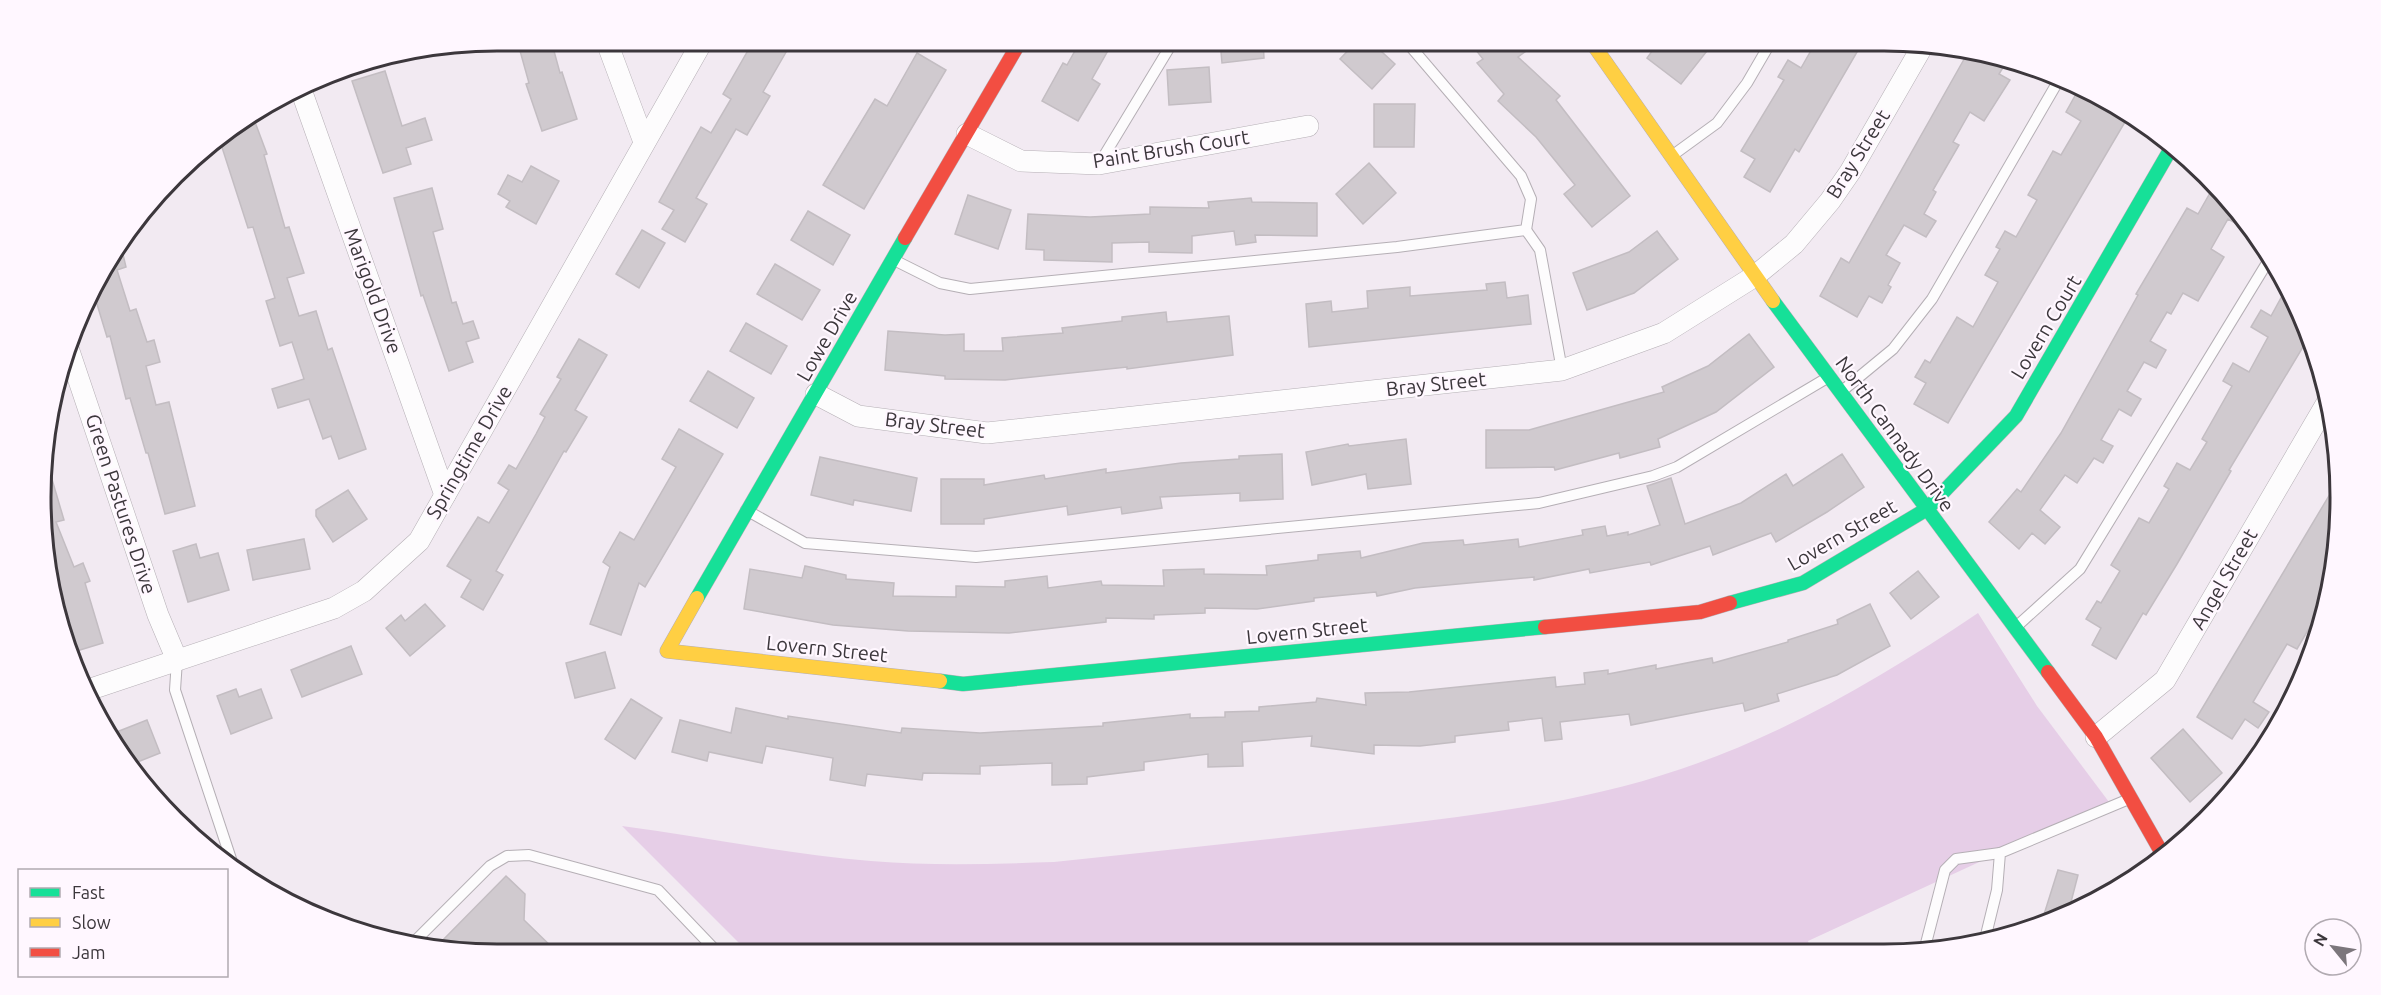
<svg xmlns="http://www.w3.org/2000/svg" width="2381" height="995" font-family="Ubuntu,sans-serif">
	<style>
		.green { fill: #e6cee7 }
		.building { fill: #d0cacf; stroke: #c3bdc2; stroke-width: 1.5 }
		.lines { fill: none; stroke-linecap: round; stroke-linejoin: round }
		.lane-casing { stroke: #b5afb5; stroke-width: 12 }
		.street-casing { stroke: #b5afb5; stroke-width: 22 }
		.fast-casing { stroke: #b5afb5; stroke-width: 15 }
		.slow-casing { stroke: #b5afb5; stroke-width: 15 }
		.jam-casing { stroke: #b5afb5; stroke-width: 15 }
		.lane { stroke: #fdfcfd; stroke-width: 10 }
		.street { stroke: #fdfcfd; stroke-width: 21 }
		.fast { stroke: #16e098; stroke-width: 14 }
		.slow { stroke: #ffcf43; stroke-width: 14 }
		.jam { stroke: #f24e42; stroke-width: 14 }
		.labels { text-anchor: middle; stroke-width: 4.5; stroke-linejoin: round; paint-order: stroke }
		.street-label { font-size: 20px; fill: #3c373c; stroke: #fff7ff }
		.rim { fill: none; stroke: #3c373c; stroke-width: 3 }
	</style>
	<rect width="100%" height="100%" fill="#f2eaf2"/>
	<!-- green -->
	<path class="green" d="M1978,613L2037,706L2109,802L1808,941L1811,951L750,954L622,826C705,837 788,854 871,861C932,866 993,864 1054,862C1164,850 1274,839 1384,826C1485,814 1584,802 1681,769C1788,733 1884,676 1978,613Z"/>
	<!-- building -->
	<g class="building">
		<path d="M517,40H551L560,73L562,72L577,119L542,131L526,84L529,83Z"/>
		<path d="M754,40H793L763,92L770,96L747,135L736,129L696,198L707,204L685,242L662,229L674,210L659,202L701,127L711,133L731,99L723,94Z"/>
		<path d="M1081,40H1114L1092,79L1100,84L1078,121L1042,101L1063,63L1067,65Z"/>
		<path d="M1220,40H1263L1264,58L1222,63Z"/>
		<path d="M1358,40H1369L1395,64L1372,89L1340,59Z"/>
		<path d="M1468,40H1517L1526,51L1518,57L1560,96L1556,100L1630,196L1592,227L1564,194L1575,185L1536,137L1498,101L1504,94L1477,63L1483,59Z"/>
		<path d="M1660,40H1693L1707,51L1681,84L1647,58Z"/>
		<path d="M1817,40H1864L1799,152L1795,149L1770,192L1744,177L1755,159L1741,151L1784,80L1778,77L1788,60L1801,68Z"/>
		<path d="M917,53L946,70L864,209L823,185L875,99L887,106Z"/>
		<path d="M1967,54L2007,61L1999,74L2010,80L1984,121L1970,112L1953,142L1959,145L1933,190L1936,192L1924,214L1936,221L1926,237L1904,225L1886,255L1900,263L1888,285L1891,287L1882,303L1869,296L1857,317L1820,296L1841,258L1849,263Z"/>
		<path d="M1209,67L1211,102L1169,105L1167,70Z"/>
		<path d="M385,71L402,126L425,118L432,140L406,148L411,164L383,173L352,81Z"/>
		<path d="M2076,94L2125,122L1948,423L1914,404L1926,383L1915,377L1925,360L1930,363L1957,317L1973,327L1998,282L1985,275L2000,249L1996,247L2005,231L2016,237L2037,200L2028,195L2053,151L2061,155L2081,121L2066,112Z"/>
		<path d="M1374,104H1415L1414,147H1374Z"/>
		<path d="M252,114L267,154L264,155L285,228L289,227L304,273L287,278L299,316L316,311L328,350L332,348L366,449L339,459L331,436L323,439L309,399L278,408L272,389L304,379L292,342L280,346L266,301L275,298L253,227L248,228L219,138Z"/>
		<path d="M1369,163L1396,193L1363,224L1336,194Z"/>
		<path d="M531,166L559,181L536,224L506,207L510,201L498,194L508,175L522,182Z"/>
		<path d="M2214,186L2246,219L2254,233L2228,219L2211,249L2224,257L2198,301L2183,293L2171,314L2167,312L2150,341L2166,350L2156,368L2144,362L2127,391L2141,399L2131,416L2119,409L2101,440L2113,446L2103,463L2094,458L2077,483L2065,475L2040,510L2060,527L2045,544L2032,533L2019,549L1989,522L2017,489L2021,492L2061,433L2138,295L2136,294L2187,208L2198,214Z"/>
		<path d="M432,188L443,229L433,232L452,303L456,302L463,324L473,321L479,338L466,342L473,362L449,371L423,295L421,296L394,198Z"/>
		<path d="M968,195L1011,210L998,249L955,234Z"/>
		<path d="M1251,198L1252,202L1317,203V236L1255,235L1256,242L1236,245L1234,231L1192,236V253L1149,252V242L1112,243V262L1044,260V250L1026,249L1028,214L1090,217L1150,214V207L1209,208L1208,202Z"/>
		<path d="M808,211L850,235L833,265L791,240Z"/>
		<path d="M642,230L665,243L639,288L616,274Z"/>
		<path d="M1657,231L1678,259L1634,293L1587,310L1573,273L1629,252Z"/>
		<path d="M121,246L126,267L117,270L130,311L136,309L147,342L154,340L160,362L146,366L156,405L169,402L195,506L165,514L148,453H146L130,398L126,399L110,336L107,337L93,291L102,269Z"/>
		<path d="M775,264L820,290L802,320L757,294Z"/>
		<path d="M1505,282L1507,298L1528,295L1531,324L1309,347L1306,304L1331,301L1332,312L1368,308L1367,291L1410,287V296L1487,290L1486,284Z"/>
		<path d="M2282,296L2297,305L2309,337L2229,470L2231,471L2177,564L2146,615L2143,613L2116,659L2092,645L2101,628L2086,619L2097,601L2101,603L2120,571L2111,565L2139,518L2149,523L2169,489L2164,486L2177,463L2190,470L2207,442L2202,439L2232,386L2223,381L2233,363L2249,372L2268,337L2251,327L2261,310L2271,316Z"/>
		<path d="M1166,312L1167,322L1229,316L1233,355L1127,369V367L1005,380L945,379V376L885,370L888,331L945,335L964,334V351H1003L1002,338L1063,333L1062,328L1122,321V317Z"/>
		<path d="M746,323L787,346L771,374L730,351Z"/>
		<path d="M1749,334L1774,367L1716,412L1658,439L1660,447L1620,458L1619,453L1555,470L1554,467L1486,468V430H1529L1664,392L1662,387L1708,366Z"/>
		<path d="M579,339L607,355L575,410L587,417L566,452L564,451L496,571L503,575L483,610L461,597L471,580L447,566L478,517L489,523L509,490L498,483L509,465L516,469L536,434L545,417L540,414L561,379L557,377Z"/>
		<path d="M708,371L754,398L737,428L690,401Z"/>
		<path d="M679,429L723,454L645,587L639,583L621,635L590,624L610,567L603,562L620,532L634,540L676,467L662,459Z"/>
		<path d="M1406,439L1411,484L1368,489L1366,474L1312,485L1306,452L1348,444L1349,446Z"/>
		<path d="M1282,454L1283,499L1240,501V493L1160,497L1162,508L1122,514L1121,507L1068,515L1067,506L984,519V524H941V479H984V485L1044,475L1045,479L1106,469V473L1181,463L1239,459V456Z"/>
		<path d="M1842,454L1864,487L1827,512L1776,542L1771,533L1713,555L1710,546L1651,565L1650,562L1590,573L1589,569L1534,580V577L1415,588L1377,596L1376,592L1314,598V601L1257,609L1205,608V613L1154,615V619L1106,618V622L1009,633L908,631L833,625L744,609L750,569L802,578L805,566L846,575V579L894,583L893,596L956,597V586L1005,587V581L1047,576L1048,588L1101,581L1102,585L1164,586L1163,570L1204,569V574L1267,575L1266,566L1318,560V555L1360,551L1361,558L1423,543L1463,540L1464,545L1518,539L1519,547L1583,535L1582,530L1605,526L1607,536L1628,532V535L1660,525L1647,486L1671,478L1685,524L1741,503L1786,474L1793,486Z"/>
		<path d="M820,457L917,478L911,511L854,500L853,505L811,495Z"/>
		<path d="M51,476L64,520L56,522L74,567L83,563L90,581L85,583L103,643L70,653L49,587L46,477Z"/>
		<path d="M2339,479L2337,557L2327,580L2331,582L2328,596L2297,649L2287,644L2253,702L2269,712L2258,728L2245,719L2232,739L2197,717Z"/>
		<path d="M348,490L367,519L333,542L316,516V510Z"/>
		<path d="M304,539L310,569L253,580L247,550Z"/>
		<path d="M196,544L200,558L218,553L229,590L188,602L173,551Z"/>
		<path d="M1918,571L1939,597L1911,619L1890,593Z"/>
		<path d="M425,604L445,626L410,656L386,628L401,615L405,621Z"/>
		<path d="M1870,604L1890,646L1837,675L1777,694L1779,701L1745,711L1743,703L1631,725L1629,714L1560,722L1562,739L1545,741L1542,718L1508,722L1509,730L1455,736V742L1420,746L1374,745V754L1311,746L1312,736L1242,742L1243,766L1208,767V754L1144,762V770L1087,777V784L1052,785V763L980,766V774L923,773L922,780L867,774L865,786L830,780L833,758L766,746L762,763L709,752L707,761L672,752L680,720L731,733L736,708L788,719V716L901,733L902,728L980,733L1103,726V723L1190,714V718L1225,717V712L1259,711V707L1316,702L1317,698L1366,705L1365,693L1409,692L1555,677L1556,687L1585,684L1584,673L1608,670V674L1656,665V669L1712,658L1713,663L1788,642V640L1838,624L1837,620Z"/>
		<path d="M351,646L362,674L302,697L291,670Z"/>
		<path d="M605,652L615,688L575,698L566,663Z"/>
		<path d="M236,689L239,697L261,689L272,718L231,734L217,696Z"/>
		<path d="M631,699L662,718L635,759L605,739Z"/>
		<path d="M147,720L160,753L130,765L117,751L109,735Z"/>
		<path d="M2183,729L2222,773L2190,802L2151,758Z"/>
		<path d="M2058,870L2078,875L2071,902L2082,905L2059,920L2041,924Z"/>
		<path d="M506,876L525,894L524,920L559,954H498L438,945Z"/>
	</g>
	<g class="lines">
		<!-- lane casing -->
		<g class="lane-casing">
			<g id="lane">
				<path d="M1673,155L1717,123L1747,83L1772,40"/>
				<path d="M1099,164L1174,40"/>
				<path d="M1526,230L1540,250L1562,370"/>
				<path d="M894,260L940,283L970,289L1397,247L1526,230L1531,199L1521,176L1405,40"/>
				<path d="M1842,391L1893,349L1932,299L2060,78"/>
				<path d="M746,510L805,543L976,557L1539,503L1653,476L1677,467L1827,378"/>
				<path d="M2017,626L2080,569L2270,258"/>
				<path d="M177,660L175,690L234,868"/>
				<path d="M1985,939L1997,890L2000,853L2129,799"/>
				<path d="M415,941L490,866L507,856L529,855L658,890L719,954"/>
				<path d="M1924,951L1945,870L1956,859L2000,853"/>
			</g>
		</g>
		<!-- street casing -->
		<g class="street-casing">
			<g id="street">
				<path d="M606,40L644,142"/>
				<path d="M300,87L445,495"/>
				<path d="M967,134L1021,161L1099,164L1308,126"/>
				<path d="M67,345L158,615L177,660"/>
				<path d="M816,394L858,416L987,433L1562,370L1664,333L1755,276L1794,244L1830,201L1850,172L1922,47"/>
				<path d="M85,691L334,608L364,591L419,541L703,40"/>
				<path d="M2096,737L2165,680L2328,401"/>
			</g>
		</g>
		<!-- fast casing -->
		<g class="fast-casing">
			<g id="fast">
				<path d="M1773,301L2048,672"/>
				<path d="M697,598L905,238"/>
				<path d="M1730,603L1803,583L1927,509L2016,416L2173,145"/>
				<path d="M940,681L963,684L1545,627"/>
			</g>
		</g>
		<!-- slow casing -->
		<g class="slow-casing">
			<g id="slow">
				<path d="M1590,40L1773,301"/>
				<path d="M697,598L667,651L940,681"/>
			</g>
		</g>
		<!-- jam casing -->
		<g class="jam-casing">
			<g id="jam">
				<path d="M905,238L1021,40"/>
				<path d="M1545,627L1700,612L1730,603"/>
				<path d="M2048,672L2096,737L2163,855"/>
			</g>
		</g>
		<!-- lane -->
		<use href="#lane" class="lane"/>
		<!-- street -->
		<use href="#street" class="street"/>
		<!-- fast -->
		<use href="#fast" class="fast"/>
		<!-- slow -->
		<use href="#slow" class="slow"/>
		<!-- jam -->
		<use href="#jam" class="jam"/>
	</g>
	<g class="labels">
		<!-- street labels -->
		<g class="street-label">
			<text transform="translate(1171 149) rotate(-9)" y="7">Paint Brush Court</text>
			<text transform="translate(1858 154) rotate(-58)" y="7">Bray Street</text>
			<text transform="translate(373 291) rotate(70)" y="7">Marigold Drive</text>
			<text transform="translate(2046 327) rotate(-59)" y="7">Lovern Court</text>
			<text transform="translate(827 336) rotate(-60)" y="7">Lowe Drive</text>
			<text transform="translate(1436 384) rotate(-6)" y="7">Bray Street</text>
			<text transform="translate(935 425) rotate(7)" y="7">Bray Street</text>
			<text transform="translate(1895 434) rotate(54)" y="7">North Cannady Drive</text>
			<text transform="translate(469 452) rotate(-60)" y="7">Springtime Drive</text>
			<text transform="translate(121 504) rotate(72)" y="7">Green Pastures Drive</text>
			<text transform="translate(1842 535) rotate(-30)" y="7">Lovern Street</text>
			<text transform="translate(2224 579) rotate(-60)" y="7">Angel Street</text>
			<text transform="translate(1307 631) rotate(-6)" y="7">Lovern Street</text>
			<text transform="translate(827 649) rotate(6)" y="7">Lovern Street</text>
		</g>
	</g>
	<!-- crop -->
	<path d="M0 0H2381V995H0ZM497 51H1884A446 446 0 0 1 2330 497V498A446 446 0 0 1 1884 944H497A446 446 0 0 1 51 498V497A446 446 0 0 1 497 51Z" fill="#fff7ff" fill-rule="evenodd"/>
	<path class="rim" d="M497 51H1884A446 446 0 0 1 2330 497V498A446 446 0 0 1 1884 944H497A446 446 0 0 1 51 498V497A446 446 0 0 1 497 51Z"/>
	<!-- legend -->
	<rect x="18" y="869" width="210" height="108" fill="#fff7ff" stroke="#b1aab1" stroke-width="1.5"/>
	<rect x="30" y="888" width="30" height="9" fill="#16e098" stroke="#b1aab1" stroke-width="1.5"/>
	<text x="72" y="899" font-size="18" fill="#3c373c">Fast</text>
	<rect x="30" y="918" width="30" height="9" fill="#ffcf43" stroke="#b1aab1" stroke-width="1.5"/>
	<text x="72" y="929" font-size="18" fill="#3c373c">Slow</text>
	<rect x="30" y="948" width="30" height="9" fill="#f24e42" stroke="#b1aab1" stroke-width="1.5"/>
	<text x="72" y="959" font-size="18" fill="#3c373c">Jam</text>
	<!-- north arrow -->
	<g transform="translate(2333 947) rotate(300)"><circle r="28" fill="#fff7ff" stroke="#b1aab1" stroke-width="1.5"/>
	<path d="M0-4.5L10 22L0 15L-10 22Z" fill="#7c767c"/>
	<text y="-9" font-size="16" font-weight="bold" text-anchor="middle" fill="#3c373c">N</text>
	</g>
</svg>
